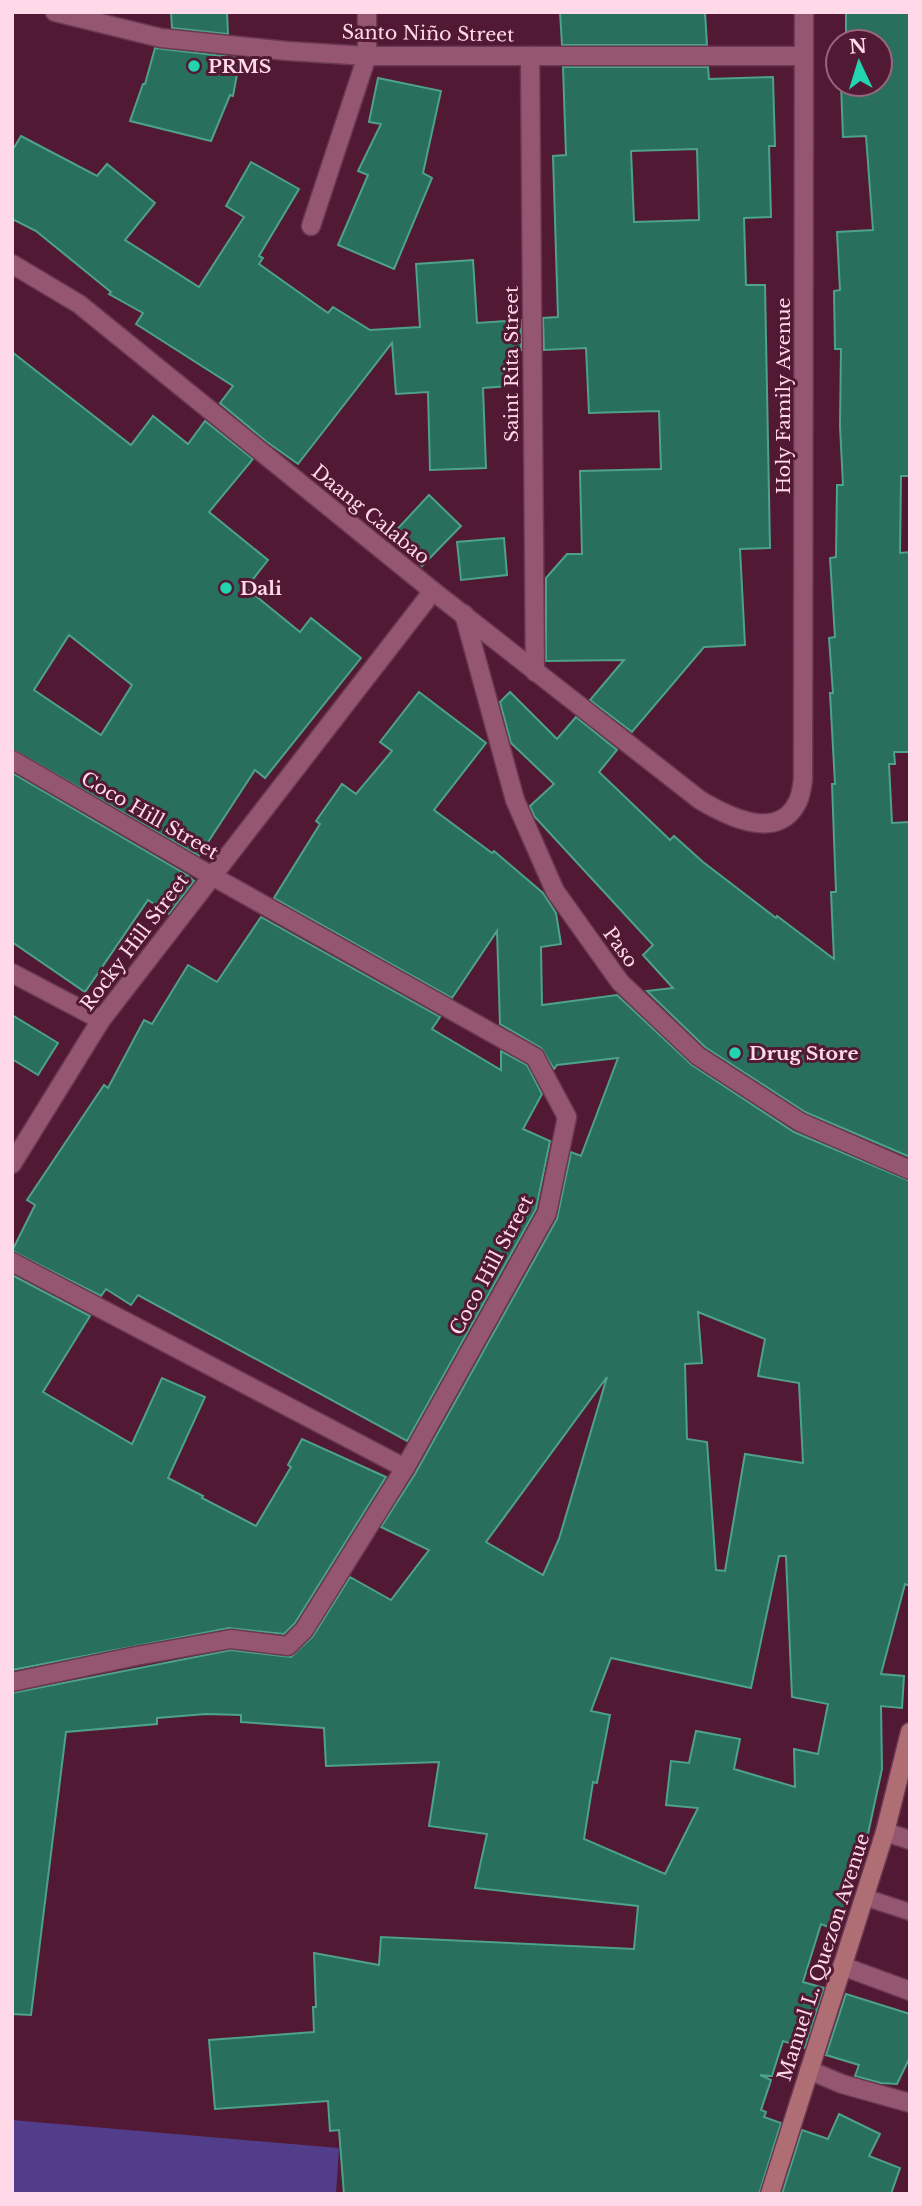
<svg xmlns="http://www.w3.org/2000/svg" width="922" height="2206" font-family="'Libre Baskerville',serif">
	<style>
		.green { fill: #523d8a }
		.building { fill: #286f5d; stroke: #4da28a; stroke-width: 2; fill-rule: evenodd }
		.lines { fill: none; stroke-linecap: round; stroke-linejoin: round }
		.service-casing { stroke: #6a3852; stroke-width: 19 }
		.minor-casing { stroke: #6a3852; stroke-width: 21 }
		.secondary-casing { stroke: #6a3852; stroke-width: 21 }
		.service { stroke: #955671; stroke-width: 16 }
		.minor { stroke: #955671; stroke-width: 18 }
		.secondary { stroke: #af6e73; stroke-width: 18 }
		.poi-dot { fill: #23d5af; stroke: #521935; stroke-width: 2.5 }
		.labels { text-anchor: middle; stroke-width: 6; stroke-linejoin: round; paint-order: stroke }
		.street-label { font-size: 19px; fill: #ffd9e8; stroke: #521935 }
		.poi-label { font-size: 19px; font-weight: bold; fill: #ffd9e8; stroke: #521935; text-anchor: start }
	</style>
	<rect width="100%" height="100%" fill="#521935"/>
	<!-- green -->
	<path class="green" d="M12,2120L339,2148L336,2194H12Z"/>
	<!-- building -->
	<g class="building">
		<path d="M171,12H227L228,34L172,28Z"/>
		<path d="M560,12H705L707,45H562Z"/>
		<path d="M846,12H910V476H901L900,553L910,552V752H894L895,764H889L892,823L910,822V1157L805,1112L705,1047L647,991L673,988L643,955L653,945L534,816L530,806L554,784L511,743L500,702L510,692L557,739L576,717L617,750L599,772L670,840L674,836L703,862L776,918L777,916L834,959L831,892H836L832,784H835L830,693H833L829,638L835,637L830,558L836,557L837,485H843L840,426L841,349H835L834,291L840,290L837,232L873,230L866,136L843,137L841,84H880V42H846Z"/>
		<path d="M155,48L240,58L233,96L230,95L211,141L130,121L143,84H145Z"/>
		<path d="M563,67H708L709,79L773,77L775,146H769L771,217L744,218L746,285H765L770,548L740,549L745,645L704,647L632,732L590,700L624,660L546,661V578L567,554H582L580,471L661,469L659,411L589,413L586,348L544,350L543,318L558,317L553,156L566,155ZM697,149L699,220L634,222L631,151Z"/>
		<path d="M378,78L441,91L423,173L432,178L394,269L338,245L368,175L358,171L381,124L369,122Z"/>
		<path d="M21,136L97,176L107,164L155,203L125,240L199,287L244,217L226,206L251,162L299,189L259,256L263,258L259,264L328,313L333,307L370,330L420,327L416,264L473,260L477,323L521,320V350L508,351L511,386L483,388L486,468L430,470L428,392L396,394L392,343L298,464L267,442L220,403L233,386L136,324L143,313L109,294L111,292L36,231L12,219V151Z"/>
		<path d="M12,352L131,445L153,416L188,444L205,421L253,459L209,512L268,560L246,588L300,632L311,618L361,658L265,778L255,770L199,856L12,749ZM69,635L132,685L101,735L34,690Z"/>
		<path d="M429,495L461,526L422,566L390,537Z"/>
		<path d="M504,538L507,575L461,580L457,542Z"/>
		<path d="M419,692L486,743L434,810L492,853L494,851L543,893L556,913L561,944L541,947L542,1005L617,995L692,1065L794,1132L910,1181V1586L905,1584L881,1674L904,1676L902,1708L881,1706L882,1769L868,1834L846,1902L849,1903L838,1931L821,1924L803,1982L824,1988L805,2048L783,2041L772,2076L760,2075L771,2080L761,2110L766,2112L764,2117L781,2123L759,2194H344L339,2130L330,2131L328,2101L215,2109L209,2040L314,2032L313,2007H316L314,1953L379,1965L381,1937L634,1949L638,1906L475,1888L487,1834L429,1826L439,1762L326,1766L324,1728L241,1722V1715L206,1714L157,1718V1724L66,1732L31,2015L12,2014V1693L231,1650L291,1657L313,1636L350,1577L391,1600L429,1550L381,1527L415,1474L557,1219L571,1152L581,1156L618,1058L557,1065L554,1069L541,1048L500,1024L497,931L452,998L274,898L320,824L316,821L342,784L356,794L392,751L380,742ZM698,1312L765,1339L758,1376L799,1383L803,1463L745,1454L725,1571L716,1570L707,1442L687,1439L685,1364L702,1363ZM607,1377L559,1539L543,1575L486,1542ZM779,1556H786L792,1697L828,1704L818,1754L794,1749L795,1787L734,1769L740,1739L696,1731L689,1763L671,1761L666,1805L698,1808L665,1874L584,1839L593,1782L597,1783L610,1715L591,1711L611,1658L751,1688Z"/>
		<path d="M12,773L187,875L194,881L169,914L148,900L85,992L12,942Z"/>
		<path d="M261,917L440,1017L432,1029L501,1070V1051L527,1065L542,1094L523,1129L550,1141L536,1209L407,1441L138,1295L131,1305L106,1289L101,1296L12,1251L35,1205L27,1200L104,1085L108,1088L144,1020L152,1024L188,965L217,982Z"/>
		<path d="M12,1015L58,1043L38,1075L12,1059Z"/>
		<path d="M12,1275L90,1316L43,1392L132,1444L162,1378L205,1397L168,1478L203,1496L202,1498L256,1526L291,1467L288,1465L302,1439L386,1477L295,1623L284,1634L229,1628L12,1670Z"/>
		<path d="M846,1994L910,2014V2057L897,2084L881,2083L855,2076L859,2065L826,2055Z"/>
		<path d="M839,2114L880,2134L869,2156L900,2168L891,2194H782L802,2130L828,2139Z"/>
	</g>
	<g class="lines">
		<!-- service casing -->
		<g class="service-casing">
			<path id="service" d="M864,1897L910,1912"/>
		</g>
		<!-- minor casing -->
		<g class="minor-casing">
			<g id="minor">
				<path d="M55,12L161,38L287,51L367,56H804"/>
				<path d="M530,56L535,672"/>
				<path d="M311,226L367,56V12"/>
				<path d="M12,264L79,304L433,591L700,800C727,816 779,843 798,801C801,795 802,786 803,780L804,12"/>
				<path d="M464,614L515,800L555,891L620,982L698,1056L800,1122L910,1170"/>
				<path d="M12,760L212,876L535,1057L567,1117L547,1213L405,1468L304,1630L288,1646L231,1639L136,1656L12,1682"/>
				<path d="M12,973L101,1020"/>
				<path d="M12,1164L101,1020L433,591"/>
				<path d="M12,1262L405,1468"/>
				<path d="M885,1832L910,1840"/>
				<path d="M842,1966L910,1991"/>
				<path d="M809,2070L842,2084L910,2103"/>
			</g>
		</g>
		<!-- secondary casing -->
		<g class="secondary-casing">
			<path id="secondary" d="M770,2194L885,1832L910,1732"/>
		</g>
		<!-- service -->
		<use href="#service" class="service"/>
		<!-- minor -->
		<use href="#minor" class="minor"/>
		<!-- secondary -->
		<use href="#secondary" class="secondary"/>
	</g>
	<!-- markers -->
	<g class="poi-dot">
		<circle cx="194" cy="66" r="7"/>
		<circle cx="226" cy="588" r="7"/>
		<circle cx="735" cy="1053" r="7"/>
	</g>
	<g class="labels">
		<!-- street labels -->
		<g class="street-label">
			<text transform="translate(428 33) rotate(1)" y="7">Santo Niño Street</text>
			<text transform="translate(511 364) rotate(-90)" y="7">Saint Rita Street</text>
			<text transform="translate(783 396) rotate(-90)" y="7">Holy Family Avenue</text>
			<text transform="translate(371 514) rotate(39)" y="7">Daang Calabao</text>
			<text transform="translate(150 815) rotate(30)" y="7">Coco Hill Street</text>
			<text transform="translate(134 942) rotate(-53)" y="7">Rocky Hill Street</text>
			<text transform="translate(621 947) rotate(54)" y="7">Paso</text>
			<text transform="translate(491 1265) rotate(-62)" y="7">Coco Hill Street</text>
			<text transform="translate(823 1957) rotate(-72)" y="7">Manuel L. Quezon Avenue</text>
		</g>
		<!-- poi labels -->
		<g class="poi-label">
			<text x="208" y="73">PRMS</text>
			<text x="240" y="595">Dali</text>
			<text x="749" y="1060">Drug Store</text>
		</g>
	</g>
	<!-- border -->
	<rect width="922" height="2206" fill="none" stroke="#ffd9e8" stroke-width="28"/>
	<!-- north arrow -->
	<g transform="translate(859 63) rotate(356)"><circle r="33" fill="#521935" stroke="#97667d" stroke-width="2"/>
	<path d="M0-5L12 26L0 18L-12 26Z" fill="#23d5af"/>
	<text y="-10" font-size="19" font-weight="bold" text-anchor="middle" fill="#ffd9e8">N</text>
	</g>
</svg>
